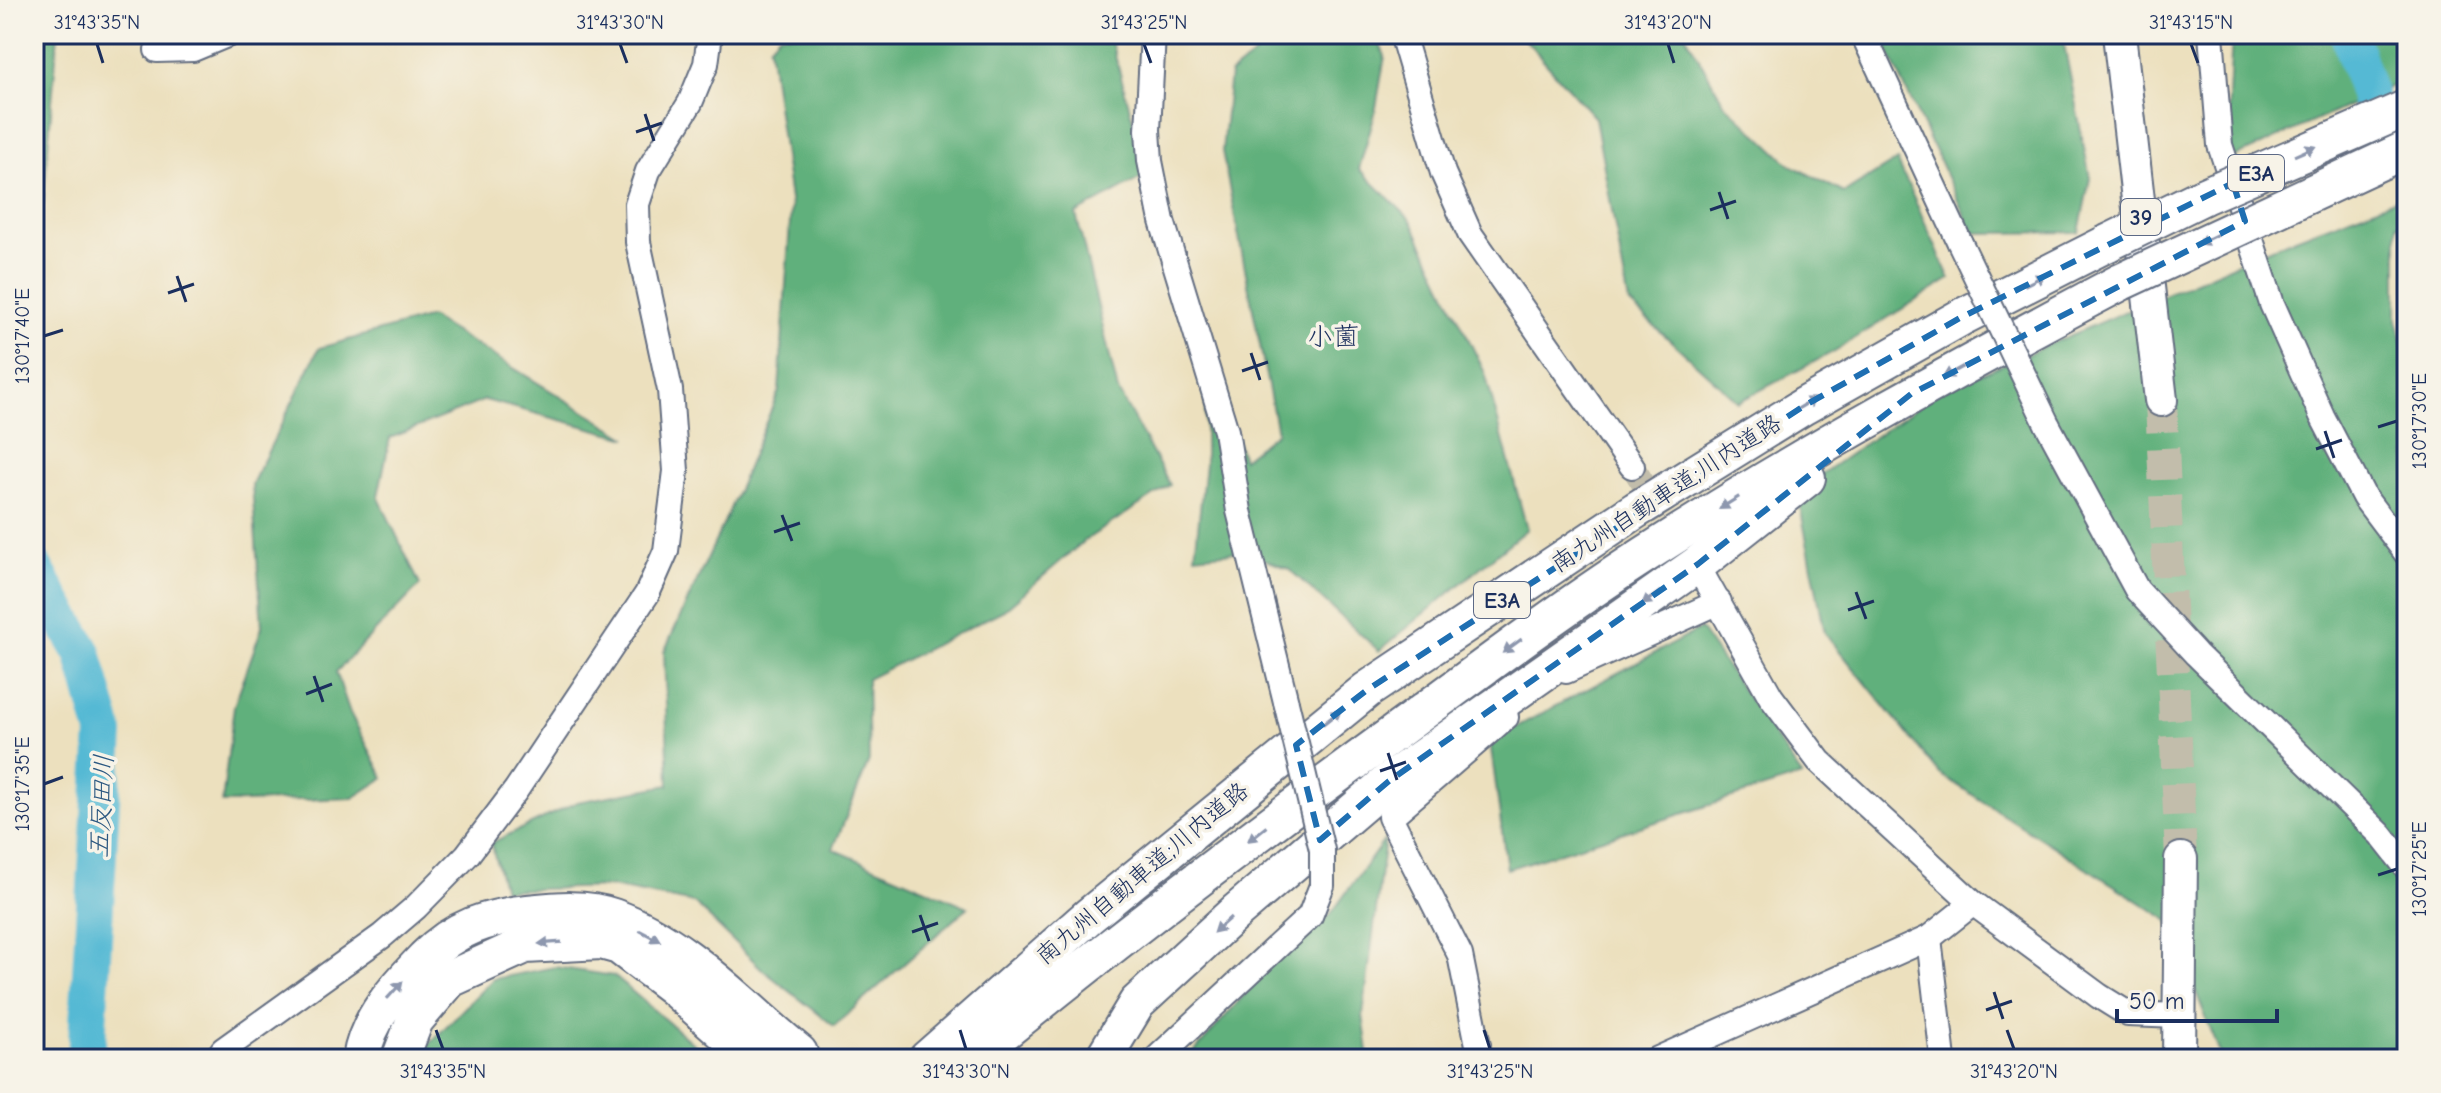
<svg xmlns="http://www.w3.org/2000/svg" width="2441" height="1093" font-family="'Comic Neue','Klee One',sans-serif">
	<style>
		.forest { fill: #60b07c; stroke: #3e706d; stroke-width: 2 }
		.lines { fill: none; stroke-linecap: round; stroke-linejoin: round }
		.river { stroke: #55b9d4; stroke-width: 38 }
		.minor-tunnel { stroke: #c2bdab; stroke-width: 24; stroke-dasharray: 24 12; stroke-linecap: butt }
		.major-tunnel { stroke: #c2bdab; stroke-width: 32; stroke-dasharray: 32 16; stroke-linecap: butt }
		.minor-casing { stroke: #646d80; stroke-width: 28 }
		.major-casing { stroke: #646d80; stroke-width: 36 }
		.highway-casing { stroke: #646d80; stroke-width: 40 }
		.minor { stroke: #fff; stroke-width: 24 }
		.major { stroke: #fff; stroke-width: 32 }
		.highway { stroke: #fff; stroke-width: 36 }
		.minor-bridge-casing { stroke: #646d80; stroke-width: 28; stroke-linecap: butt }
		.highway-bridge-casing { stroke: #646d80; stroke-width: 40; stroke-linecap: butt }
		.minor-bridge { stroke: #fff; stroke-width: 24 }
		.highway-bridge { stroke: #fff; stroke-width: 36 }
		.oneway { fill: #8d97ae }
		.marked { fill: none; stroke: #1f6fb2; stroke-width: 6; stroke-dasharray: 16 10; stroke-linejoin: round }
		.ticks { fill: none; stroke: #1b2f5e; stroke-width: 3 }
		.labels { text-anchor: middle; stroke-width: 7; stroke-linejoin: round; paint-order: stroke }
		.shield { fill: #f7f3e8; stroke: #5d6a87; stroke-width: 2 }
		.shield-label { font-size: 22px; font-weight: bold; fill: #1b2f5e }
		.street-label { font-size: 24px; fill: #1b2f5e; stroke: #f7f3e8 }
		.neighbourhood-label { font-size: 26px; fill: #1b2f5e; stroke: #f7f3e8 }
		.water-label { font-size: 26px; font-style: italic; fill: #2c5881; stroke: #f7f3e8 }
		.neatline { fill: none; stroke: #1b2f5e; stroke-width: 3 }
		.ticks-label { font-size: 20px; text-anchor: middle; fill: #1b2f5e }
	</style>
	<rect width="100%" height="100%" fill="#f7f3e8"/>
	<filter id="ink" filterUnits="userSpaceOnUse"><feTurbulence type="fractalNoise" baseFrequency=".0125" numOctaves="2"/><feDisplacementMap in="SourceGraphic" scale="16" xChannelSelector="R" yChannelSelector="G"/><feConvolveMatrix kernelMatrix="1 2 1 2 8 2 1 2 1" color-interpolation-filters="sRGB"/></filter>
	<filter id="wash" filterUnits="userSpaceOnUse"><feTurbulence type="fractalNoise" baseFrequency=".006" numOctaves="4" result="noise"/><feDisplacementMap in="SourceGraphic" scale="32" xChannelSelector="R" yChannelSelector="G"/><feGaussianBlur stdDeviation="1.8" result="paint"/><feColorMatrix in="noise" values="0 0 0 0 0 0 0 0 0 0 0 0 0 0 0 0 0 1.4 0 .05"/><feComposite in="paint" operator="in"/></filter>
	<g filter="url(#wash)">
		<rect width="100%" height="100%" fill="#ece0be"/>
		<!-- forest -->
		<g class="forest">
			<path d="M34,34H58L43,203L34,198Z"/>
			<path d="M780,34H1109L1148,174L1076,214L1118,391L1170,485L1084,541L1004,610L867,679L869,761L833,849L968,907L834,1026L763,970L694,903L611,887L504,890L491,843L577,802L669,785L664,652L728,514L779,391L791,207L769,46Z"/>
			<path d="M1280,34H1375L1385,56L1375,113L1359,169L1411,220L1485,373L1527,529L1379,651L1289,569L1244,551L1195,556L1205,464V353L1243,459L1277,432L1222,151L1230,74Z"/>
			<path d="M1524,34H1685L1724,103L1789,164L1844,193L1897,160L1950,279L1833,352L1738,402L1629,303L1595,118L1524,38Z"/>
			<path d="M1880,34H2048L2063,39L2090,178L2079,232L1973,233Z"/>
			<path d="M2232,34H2407V79L2226,161Z"/>
			<path d="M2407,195V228L2397,224V320L2407,358V1059H2222L2168,920L1940,774L1825,633L1797,491L1939,392L2293,239Z"/>
			<path d="M430,317L628,438L485,400L390,438L378,496L420,585L336,672L350,713L384,778L353,798L222,803L234,706L262,627L252,484L319,348Z"/>
			<path d="M1700,629L1802,776L1507,869L1490,741Z"/>
			<path d="M1385,839L1363,1015L1369,1059H1188L1266,970L1330,915Z"/>
			<path d="M555,967L614,976L711,1059H423L426,1047L493,979Z"/>
		</g>
		<g class="lines">
			<!-- river -->
			<g class="river">
				<path d="M2349,34L2371,104L2396,150"/>
				<path d="M34,568L83,653L105,733L86,1059"/>
			</g>
		</g>
	</g>
	<g filter="url(#ink)">
		<g class="lines">
			<!-- minor-tunnel -->
			<path class="minor-tunnel" d="M1632,466L1684,547"/>
			<!-- major-tunnel -->
			<path class="major-tunnel" d="M2161,400L2181,859"/>
			<!-- minor casing -->
			<g class="minor-casing">
				<g id="minor">
					<path d="M1153,34L1148,130L1150,161L1162,221L1226,431L1239,511L1286,702"/>
					<path d="M1402,34L1443,173L1470,234L1632,466"/>
					<path d="M1863,34L1960,243"/>
					<path d="M2211,34L2220,145L2272,304L2322,416L2364,497L2407,554"/>
					<path d="M157,50L193,49L229,34"/>
					<path d="M2047,424L2137,590L2196,654L2381,835L2407,868"/>
					<path d="M1703,576L1771,697L1819,761L1973,903L2099,996L2128,1014L2178,1016"/>
					<path d="M1566,671L1719,602"/>
					<path d="M1929,938L1943,1059"/>
					<path d="M217,1059L223,1050L382,936L416,907L467,855L516,790L647,594L666,551L676,471L670,390L638,242L637,204L648,171L690,103L706,64L710,34"/>
					<path d="M1156,1059L1310,916L1322,885"/>
					<path d="M1476,1059L1478,1045L1460,955L1390,817L1506,717"/>
					<path d="M1658,1059L1929,938L1973,903"/>
				</g>
			</g>
			<!-- major casing -->
			<g class="major-casing">
				<g id="major">
					<path d="M2119,34L2161,400"/>
					<path d="M2179,1059L2181,859"/>
				</g>
			</g>
			<!-- highway casing -->
			<g class="highway-casing">
				<g id="highway">
					<path d="M361,1059C367,1018 398,986 425,958C454,928 488,917 528,913C556,910 586,907 613,917C686,943 740,1005 799,1053"/>
					<path d="M400,1059L415,1020L450,979L525,945L601,941L619,946L673,987L754,1059"/>
					<path d="M927,1059L1089,916L1367,690L1636,510L1804,406L1960,318L2108,243"/>
					<path d="M971,1059C1106,948 1245,842 1386,739C1476,673 1565,605 1660,545C1809,450 1964,365 2121,282"/>
					<path d="M1103,1059L1137,1003L1236,912L1389,781L1698,564L1807,478"/>
				</g>
			</g>
			<!-- minor -->
			<use href="#minor" class="minor"/>
			<!-- major -->
			<use href="#major" class="major"/>
			<!-- highway -->
			<use href="#highway" class="highway"/>
			<!-- minor-bridge casing -->
			<g class="minor-bridge-casing">
				<g id="minor-bridge">
					<path d="M1960,243L2047,424"/>
					<path d="M1286,702L1322,850V885"/>
				</g>
			</g>
			<!-- highway-bridge casing -->
			<g class="highway-bridge-casing">
				<g id="highway-bridge">
					<path d="M2108,243L2204,196L2407,108"/>
					<path d="M2121,282L2407,149"/>
				</g>
			</g>
			<!-- minor-bridge -->
			<use href="#minor-bridge" class="minor-bridge"/>
			<!-- highway-bridge -->
			<use href="#highway-bridge" class="highway-bridge"/>
		</g>
		<!-- one-way arrows -->
		<defs><path id="oneway-solid" d="M-6-.8H1V-3.2L6.5 0L1 3.2V.8H-6Z" transform="scale(2)"/></defs>
		<g class="oneway">
			<use href="#oneway-solid" transform="translate(2305 151) rotate(-24)"/>
			<use href="#oneway-solid" transform="translate(2208 239) rotate(154)"/>
			<use href="#oneway-solid" transform="translate(2035 280) rotate(-27)"/>
			<use href="#oneway-solid" transform="translate(1953 372) rotate(151)"/>
			<use href="#oneway-solid" transform="translate(1806 404) rotate(-31)"/>
			<use href="#oneway-solid" transform="translate(1729 503) rotate(148)"/>
			<use href="#oneway-solid" transform="translate(1651 598) rotate(144)"/>
			<use href="#oneway-solid" transform="translate(1512 646) rotate(144)"/>
			<use href="#oneway-solid" transform="translate(1332 717) rotate(-38)"/>
			<use href="#oneway-solid" transform="translate(1257 834) rotate(142)"/>
			<use href="#oneway-solid" transform="translate(1222 925) rotate(138)"/>
			<use href="#oneway-solid" transform="translate(650 936) rotate(28)"/>
			<use href="#oneway-solid" transform="translate(550 943) rotate(176)"/>
			<use href="#oneway-solid" transform="translate(395 990) rotate(-48)"/>
		</g>
	</g>
	<!-- marked area -->
	<path class="marked" d="M2233,183L2245,221L1911,394L1698,564L1389,781L1320,840L1296,745L1367,690L1804,406L1960,318Z"/>
	<!-- ticks -->
	<path class="ticks" d="M97,44L103,63M620,44L627,63M1144,44L1151,63M1668,44L1674,63M2191,44L2198,63M645,114L654,141M636,132L662,123M1719,192L1728,219M1710,210L1736,201M177,276L186,302M168,293L194,284M44,336L63,330M1251,353L1260,380M1242,371L1268,362M2378,427L2397,421M2325,431L2334,458M2316,449L2342,440M782,515L792,541M774,532L800,523M1856,592L1866,619M1848,610L1874,601M314,676L323,702M306,694L332,684M1388,753L1397,780M1380,771L1406,762M44,784L63,777M2378,875L2397,869M920,915L929,941M912,932L938,923M1994,992L2003,1019M1986,1010L2012,1001M436,1030L443,1049M960,1030L966,1049M1484,1030L1490,1049M2007,1030L2014,1049"/>
	<g class="labels">
		<!-- shield labels -->
		<g class="shield">
			<rect x="2228" y="155" width="56" height="36" rx="6"/>
			<rect x="2121" y="199" width="40" height="36" rx="6"/>
			<rect x="1474" y="582" width="56" height="36" rx="6"/>
		</g>
		<g class="shield-label">
			<text x="2256" y="181">E3A</text>
			<text x="2141" y="225">39</text>
			<text x="1502" y="608">E3A</text>
		</g>
		<!-- street labels -->
		<g class="street-label">
			<text transform="translate(1666 493) rotate(-33)" y="8">南九州自動車道;川内道路</text>
			<text transform="translate(1142 873) rotate(-40)" y="8">南九州自動車道;川内道路</text>
		</g>
		<!-- neighbourhood labels -->
		<g class="neighbourhood-label">
			<text x="1333" y="345">小薗</text>
		</g>
		<!-- water labels -->
		<g class="water-label">
			<text transform="translate(101 806) rotate(-87)" y="9">五反田川</text>
		</g>
	</g>
	<!-- margin -->
	<rect width="2441" height="1093" fill="none" stroke="#f7f3e8" stroke-width="88"/>
	<!-- scale -->
	<path d="M2117 1009v12h160v-12" fill="none" stroke="#1b2f5e" stroke-width="4"/>
	<text x="2129" y="1009" font-size="24" fill="#1b2f5e" stroke="#f7f3e8" stroke-width="6" paint-order="stroke">50 m</text>
	<rect x="44" y="44" width="2353" height="1005" class="neatline"/>
	<g class="ticks-label">
		<text x="97" y="29">31°43'35"N</text>
		<text x="620" y="29">31°43'30"N</text>
		<text x="1144" y="29">31°43'25"N</text>
		<text x="1668" y="29">31°43'20"N</text>
		<text x="2191" y="29">31°43'15"N</text>
		<text transform="translate(22 336) rotate(-90)" y="7">130°17'40"E</text>
		<text transform="translate(2419 421) rotate(-90)" y="7">130°17'30"E</text>
		<text transform="translate(22 784) rotate(-90)" y="7">130°17'35"E</text>
		<text transform="translate(2419 869) rotate(-90)" y="7">130°17'25"E</text>
		<text x="443" y="1078">31°43'35"N</text>
		<text x="966" y="1078">31°43'30"N</text>
		<text x="1490" y="1078">31°43'25"N</text>
		<text x="2014" y="1078">31°43'20"N</text>
	</g>
</svg>
